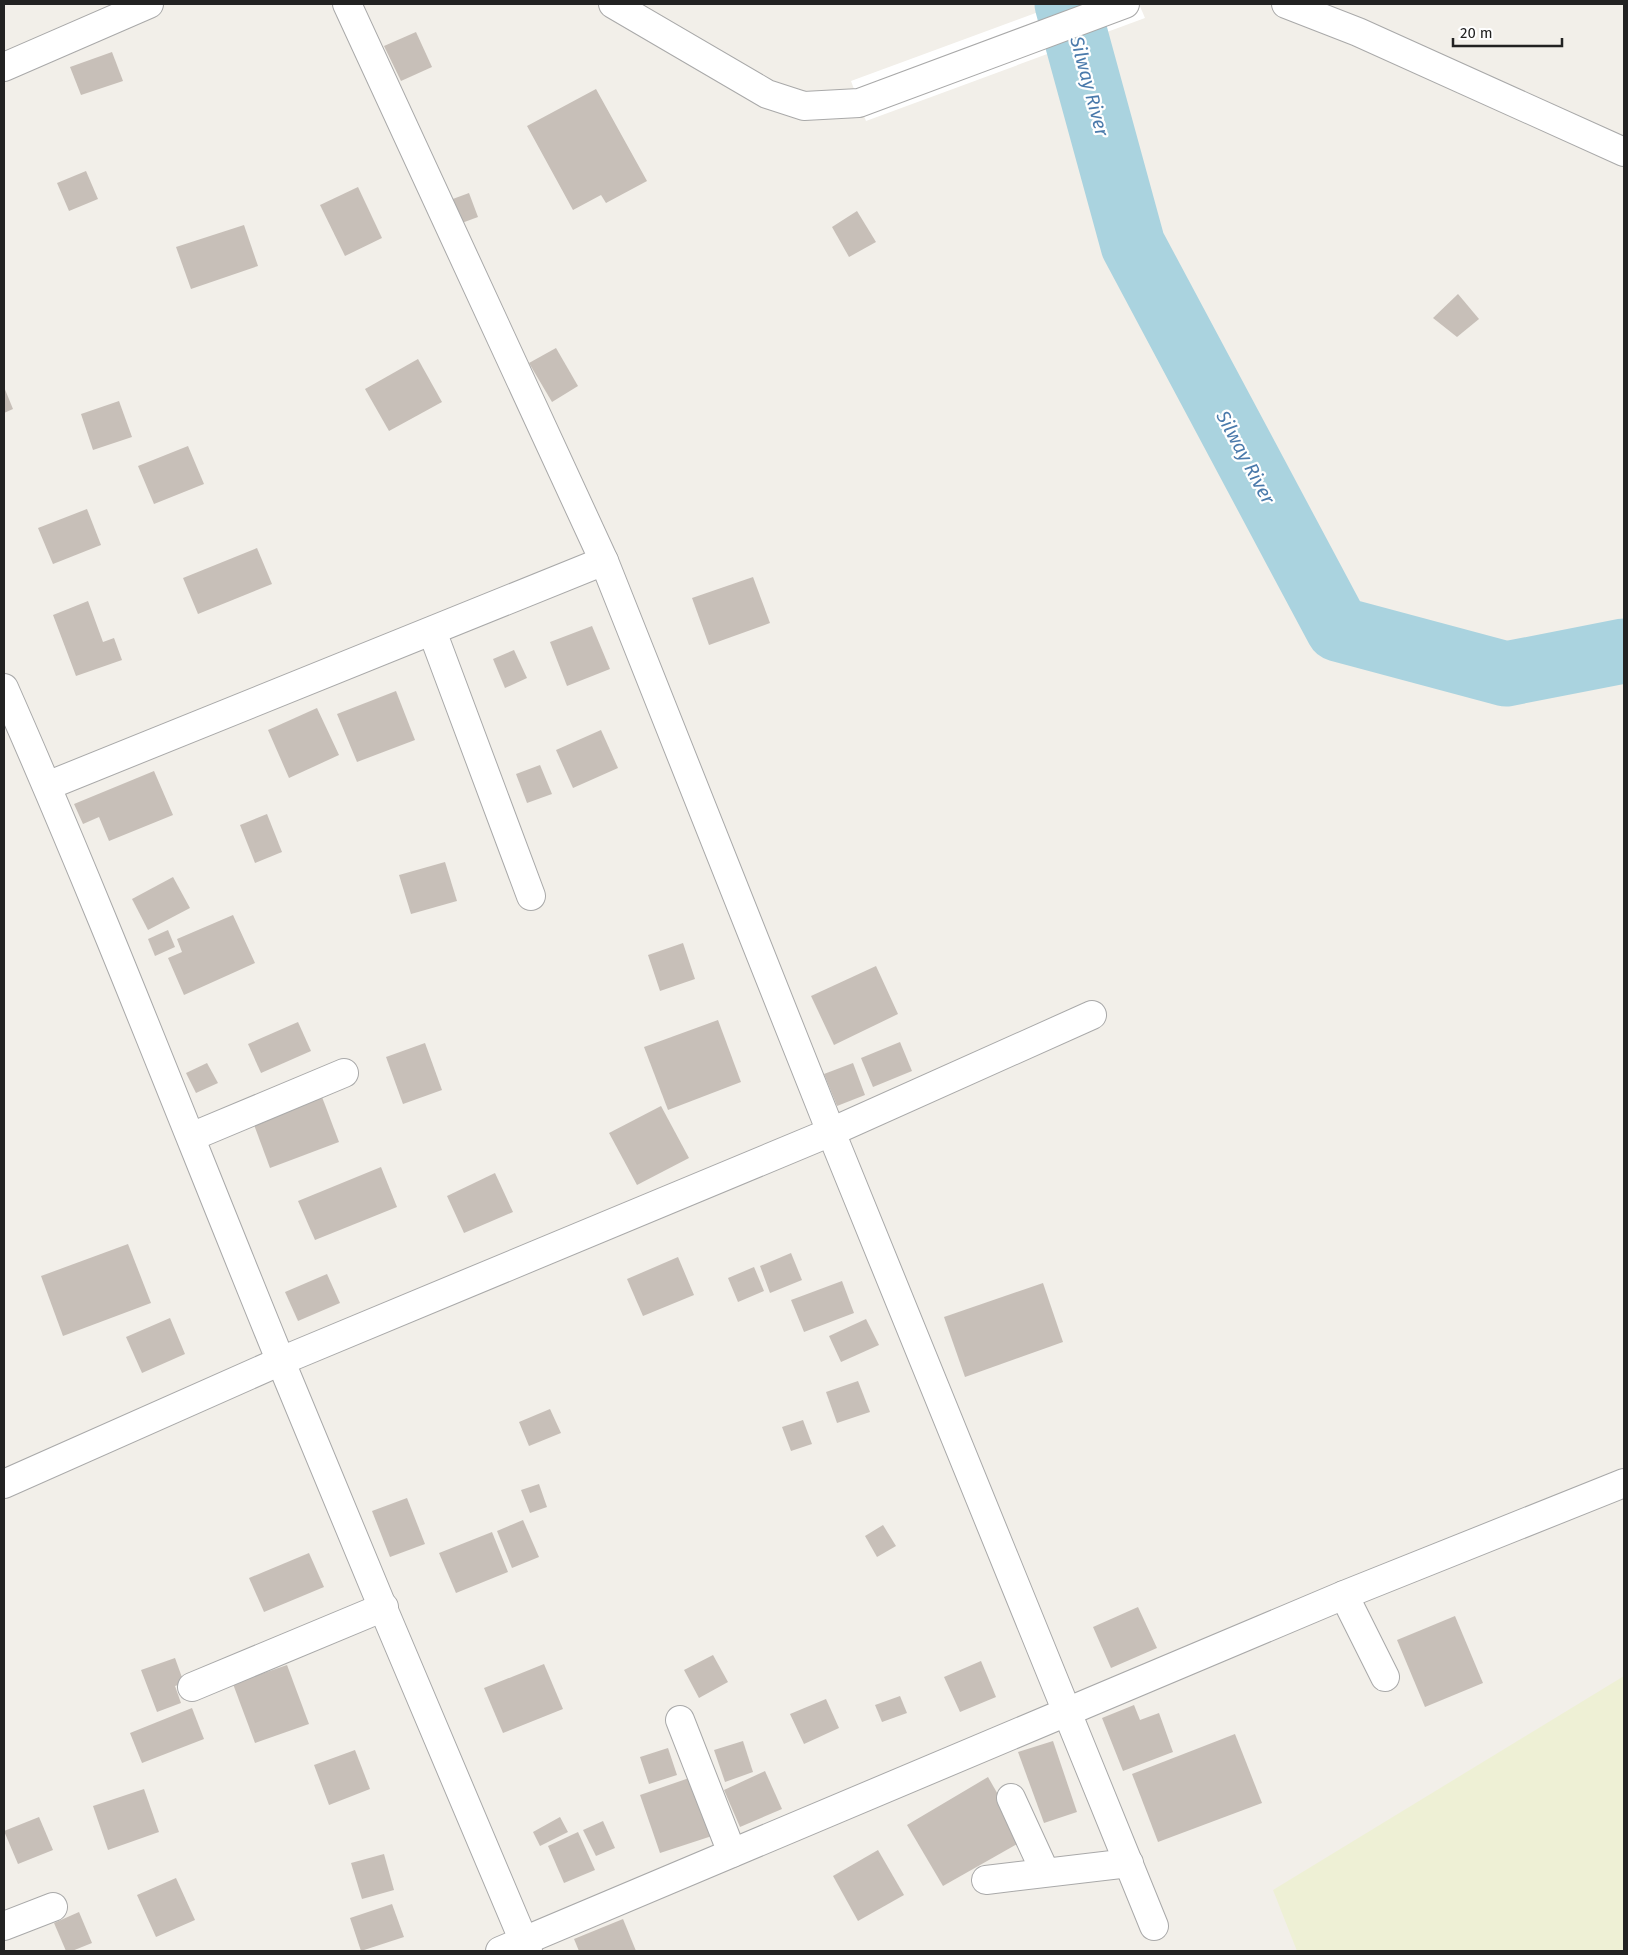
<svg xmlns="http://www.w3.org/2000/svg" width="1628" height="1955" font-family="'Fira Sans',sans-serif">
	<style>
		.farmland { fill: #eef0d5 }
		.pier { fill: #fff }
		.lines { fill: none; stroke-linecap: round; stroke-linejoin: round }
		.river { stroke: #aad3df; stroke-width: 65 }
		.building { fill: #c7bfb8 }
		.minor-casing { stroke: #a9a9a9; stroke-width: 30 }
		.minor { stroke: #fff; stroke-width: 28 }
		.labels { text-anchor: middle; stroke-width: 4.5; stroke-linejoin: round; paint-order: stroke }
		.water-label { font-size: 19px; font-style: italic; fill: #4a7aab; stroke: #fff }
	</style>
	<rect width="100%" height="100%" fill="#f2efe9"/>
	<!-- farmland -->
	<path class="farmland" d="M1624,1676V1951H1297L1273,1890Z"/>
	<!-- pier -->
	<path class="pier" d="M1060,4H1139L1145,18L866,121L851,81Z"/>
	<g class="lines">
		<!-- river -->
		<path class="river" d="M1067,4L1133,245L1338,629L1506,674L1624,651"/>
	</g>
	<!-- building -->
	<g class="building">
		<path d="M416,32L432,67L401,81L384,46Z"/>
		<path d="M112,52L123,81L81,95L70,67Z"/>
		<path d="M596,89L647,181L606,203L601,195L573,210L527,126Z"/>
		<path d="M86,171L98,199L69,211L57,183Z"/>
		<path d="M358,187L382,238L345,256L320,205Z"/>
		<path d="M469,193L478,217L459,224L450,200Z"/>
		<path d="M857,211L876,242L849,257L832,227Z"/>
		<path d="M244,225L258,266L191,289L176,247Z"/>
		<path d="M1458,294L1479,319L1457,337L1433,318Z"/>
		<path d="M556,348L578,386L552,402L529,363Z"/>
		<path d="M418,359L442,402L389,431L365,389Z"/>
		<path d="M4,387L13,409L4,413Z"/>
		<path d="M119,401L132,437L93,450L81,414Z"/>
		<path d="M188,446L204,484L154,504L138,466Z"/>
		<path d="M87,509L101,545L53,564L38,528Z"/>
		<path d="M257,548L272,584L198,614L183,578Z"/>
		<path d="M753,577L770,623L709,645L692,598Z"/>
		<path d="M88,601L103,642L114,638L122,660L76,676L53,615Z"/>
		<path d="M592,626L610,669L567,686L550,642Z"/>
		<path d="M514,650L527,678L505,688L493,659Z"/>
		<path d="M396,691L415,740L357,762L337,714Z"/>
		<path d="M317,708L339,755L289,778L268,730Z"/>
		<path d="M601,730L618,768L573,788L556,750Z"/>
		<path d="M540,765L552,794L527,803L516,774Z"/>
		<path d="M154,771L173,815L109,841L99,817L83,824L74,804Z"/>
		<path d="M267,814L282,852L255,863L240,825Z"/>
		<path d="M445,862L457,901L411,914L399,875Z"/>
		<path d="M173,877L190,908L148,930L132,899Z"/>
		<path d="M233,915L255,963L184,995L168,958L182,952L177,939Z"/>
		<path d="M168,930L175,947L155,956L148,939Z"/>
		<path d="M683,943L695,979L660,991L648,955Z"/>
		<path d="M876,966L898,1014L834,1045L811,996Z"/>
		<path d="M718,1020L741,1082L668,1110L644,1047Z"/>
		<path d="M298,1022L311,1051L261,1073L248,1044Z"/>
		<path d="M900,1042L912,1071L873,1087L861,1058Z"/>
		<path d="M425,1043L442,1090L403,1104L386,1057Z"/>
		<path d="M207,1063L218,1083L196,1093L186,1073Z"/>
		<path d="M853,1063L865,1095L837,1106L824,1074Z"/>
		<path d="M319,1089L339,1142L270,1168L250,1114Z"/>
		<path d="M661,1106L689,1158L637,1185L609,1133Z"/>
		<path d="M381,1167L397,1207L315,1240L298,1201Z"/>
		<path d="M495,1173L513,1212L464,1233L447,1196Z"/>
		<path d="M128,1244L151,1303L63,1336L41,1276Z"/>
		<path d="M791,1253L802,1280L770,1293L760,1266Z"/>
		<path d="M678,1257L694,1295L643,1316L627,1279Z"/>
		<path d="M754,1267L764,1291L738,1302L728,1278Z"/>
		<path d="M327,1274L340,1303L298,1321L285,1292Z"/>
		<path d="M842,1281L854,1313L804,1332L791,1300Z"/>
		<path d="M1043,1283L1063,1342L965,1377L944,1317Z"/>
		<path d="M170,1318L185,1354L142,1373L126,1337Z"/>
		<path d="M866,1319L879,1345L841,1362L829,1336Z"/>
		<path d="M858,1381L870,1412L837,1423L826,1392Z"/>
		<path d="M550,1409L561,1433L529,1446L519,1422Z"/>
		<path d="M803,1420L812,1444L791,1451L782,1427Z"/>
		<path d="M539,1484L547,1507L530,1513L521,1490Z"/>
		<path d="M407,1498L425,1544L390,1557L372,1511Z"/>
		<path d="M523,1520L539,1557L512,1568L497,1531Z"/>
		<path d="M883,1525L896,1546L877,1557L865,1536Z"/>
		<path d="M492,1532L508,1572L456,1593L439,1553Z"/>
		<path d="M309,1553L324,1587L264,1612L249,1578Z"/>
		<path d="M1138,1607L1157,1648L1111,1668L1093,1627Z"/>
		<path d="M1455,1616L1483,1683L1425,1707L1397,1640Z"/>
		<path d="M713,1655L728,1682L699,1698L684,1670Z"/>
		<path d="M175,1658L184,1683L175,1686L181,1703L157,1712L141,1670Z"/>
		<path d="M981,1661L996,1697L960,1712L944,1677Z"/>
		<path d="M544,1664L563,1709L503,1733L484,1688Z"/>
		<path d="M287,1665L309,1724L255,1743L233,1684Z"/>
		<path d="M900,1696L907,1713L882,1722L875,1705Z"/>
		<path d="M826,1699L839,1728L804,1744L790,1714Z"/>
		<path d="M1134,1705L1140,1720L1159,1713L1173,1752L1123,1771L1102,1718Z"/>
		<path d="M192,1708L204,1739L142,1763L130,1733Z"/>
		<path d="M1235,1734L1262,1803L1158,1842L1132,1774Z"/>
		<path d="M743,1741L753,1772L725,1782L714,1750Z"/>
		<path d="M1053,1741L1077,1812L1044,1823L1018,1752Z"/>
		<path d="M668,1748L677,1775L649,1784L640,1757Z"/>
		<path d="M355,1750L370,1789L329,1805L314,1765Z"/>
		<path d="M765,1771L782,1809L740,1827L724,1790Z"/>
		<path d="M692,1777L712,1836L660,1853L640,1795Z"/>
		<path d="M988,1777L1024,1840L943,1886L907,1825Z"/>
		<path d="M144,1789L159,1832L108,1850L93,1806Z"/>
		<path d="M39,1817L53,1850L18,1864L4,1831Z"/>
		<path d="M560,1817L568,1832L540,1846L533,1832Z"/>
		<path d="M603,1821L615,1848L596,1856L583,1830Z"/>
		<path d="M578,1832L595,1870L564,1883L548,1846Z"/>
		<path d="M878,1850L904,1895L858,1921L833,1876Z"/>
		<path d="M384,1854L394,1890L362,1899L351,1863Z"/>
		<path d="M176,1878L195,1920L156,1937L137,1895Z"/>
		<path d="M392,1904L404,1937L361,1951L350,1918Z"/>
		<path d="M79,1912L92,1943L72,1951H66L54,1923Z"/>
		<path d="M623,1919L636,1951H579L574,1939Z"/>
	</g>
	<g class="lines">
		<!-- minor casing -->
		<g class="minor-casing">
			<g id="minor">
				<path d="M347,4L604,561L831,1132L1154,1926"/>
				<path d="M613,4L767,94L804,106L859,103L1125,4"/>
				<path d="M1286,4L1358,32L1624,152"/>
				<path d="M4,67L149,4"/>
				<path d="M432,631L531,896"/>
				<path d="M4,688C102,910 189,1137 281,1362C362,1559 444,1755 528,1951"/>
				<path d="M47,786L604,561"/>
				<path d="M191,1137L344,1073"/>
				<path d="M4,1484L281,1361L831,1132L1092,1015"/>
				<path d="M1344,1595L1385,1677"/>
				<path d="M192,1687L384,1607"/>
				<path d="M680,1720L732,1853"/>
				<path d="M1011,1798L1045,1872"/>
				<path d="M986,1880L1129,1863"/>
				<path d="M4,1926L53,1907"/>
				<path d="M500,1951L1344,1595L1624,1483"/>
			</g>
		</g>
		<!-- minor -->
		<use href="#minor" class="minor"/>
	</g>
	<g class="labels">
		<!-- water labels -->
		<g class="water-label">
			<text transform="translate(1090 86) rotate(75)" y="7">Silway River</text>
			<text transform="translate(1246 457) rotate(62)" y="7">Silway River</text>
		</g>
	</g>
	<!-- border -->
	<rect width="1628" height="1955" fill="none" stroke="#222222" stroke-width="10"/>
	<!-- scale -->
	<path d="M1453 38v8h109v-8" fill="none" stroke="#222222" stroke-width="2.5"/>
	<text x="1460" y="38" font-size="15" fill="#222222" stroke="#ffffff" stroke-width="4" paint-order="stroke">20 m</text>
</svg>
